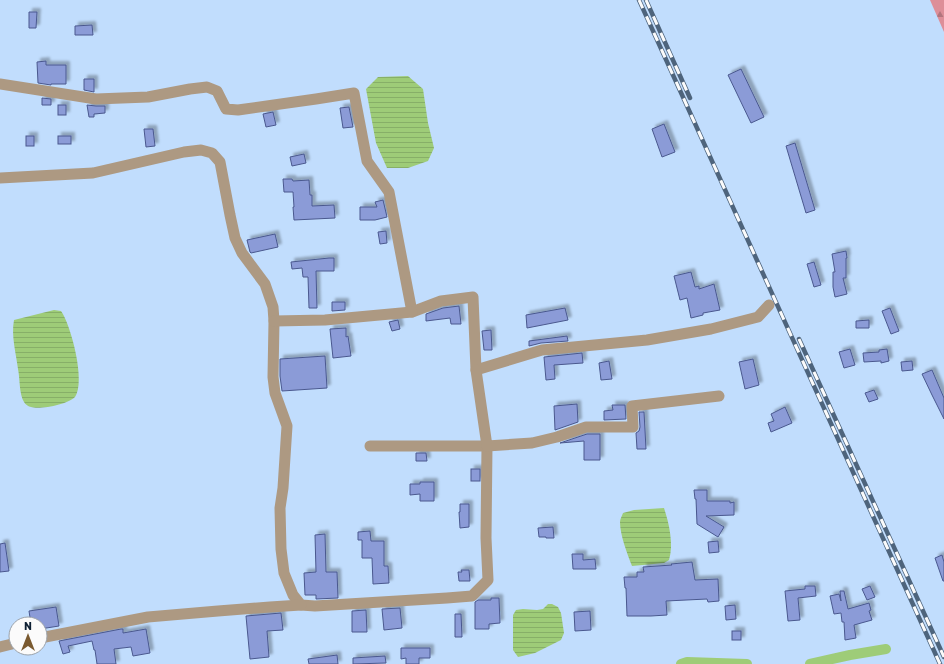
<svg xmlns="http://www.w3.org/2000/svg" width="944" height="664" font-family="Rubik,sans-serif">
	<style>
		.forest { fill: url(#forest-firs) }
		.water { fill: url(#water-rules) }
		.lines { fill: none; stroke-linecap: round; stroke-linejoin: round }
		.canal { stroke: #9ecc78; stroke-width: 10 }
		.building { fill: #8b9bd7; stroke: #4a588e; filter: url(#shadow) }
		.minor { stroke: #ad9982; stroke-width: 11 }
		.rail-casing { stroke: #4e647c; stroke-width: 4.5 }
		.rail { stroke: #fbfbfb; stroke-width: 3; stroke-dasharray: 9; stroke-linecap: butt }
	</style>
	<defs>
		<pattern id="forest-firs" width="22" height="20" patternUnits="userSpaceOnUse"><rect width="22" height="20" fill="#dd8e98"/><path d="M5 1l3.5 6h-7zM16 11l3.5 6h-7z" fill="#b2747d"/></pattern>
		<pattern id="water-rules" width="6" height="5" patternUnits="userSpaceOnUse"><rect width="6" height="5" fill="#9ecc78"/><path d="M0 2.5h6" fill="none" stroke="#87af68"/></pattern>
		<filter id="shadow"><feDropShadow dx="3.5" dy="-3.5" stdDeviation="1" flood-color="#0004"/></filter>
	</defs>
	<rect width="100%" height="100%" fill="#c1ddfd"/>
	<!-- forest -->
	<path class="forest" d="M930,0H944V32Z"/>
	<!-- water -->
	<g class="water">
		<path d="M408,76L423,89L428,123L434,148L428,161L408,168H387L376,143L366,89L378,77Z"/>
		<path d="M54,310L61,311C71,325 86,382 75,397C69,404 40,410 31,407C29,407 25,404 24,402C19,394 20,378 18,369C16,353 11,336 14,320Z"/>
		<path d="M664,508C669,523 674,545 669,560L664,563L632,566C627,553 620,535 620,522C620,519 622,516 623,513L634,510Z"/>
		<path d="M548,604H552L558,607L561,613L564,633L561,640L535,653L518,657L513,650V615L516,610L523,609L537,610L543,609Z"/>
	</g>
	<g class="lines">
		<!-- canal -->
		<g class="canal">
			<path d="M681,664L687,662L747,664"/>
			<path d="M810,664L850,655L886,649"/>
		</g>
	</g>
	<!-- building -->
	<g class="building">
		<path d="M29,12H37L36,28H29Z"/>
		<path d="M92,25L93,35H75V26Z"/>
		<path d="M46,61V65H66V84H51V85L38,83L37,62Z"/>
		<path d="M741,69L764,117L751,123L728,75Z"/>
		<path d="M84,79H94V92L84,90Z"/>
		<path d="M42,98L51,99V105H42Z"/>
		<rect x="58" y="105" width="8" height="10"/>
		<path d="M87,105L96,106H105V113L94,114V117H89Z"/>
		<path d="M349,107L353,127L343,128L340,108Z"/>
		<path d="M273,112L276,125L266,127L263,114Z"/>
		<path d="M664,124L675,152L662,157L652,129Z"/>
		<path d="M144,129H153L155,146L146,147Z"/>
		<rect x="26" y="136" width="8" height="10"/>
		<rect x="58" y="136" width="13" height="8"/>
		<path d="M795,143L815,210L806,213L786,146Z"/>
		<path d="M304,154L306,163L292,166L290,157Z"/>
		<path d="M283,179H292L293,181L309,180L310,195H312V206L334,205L335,218L294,220L293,207H294L293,192H284Z"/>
		<path d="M383,200L387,217L375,220H360V207H377L375,202Z"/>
		<path d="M386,231L387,243L380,244L378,232Z"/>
		<path d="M275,234L278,247L251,253L250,252L247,240Z"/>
		<path d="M846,251L847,258H846V278H843L847,294L835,297L833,287V272H835L832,254Z"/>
		<path d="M329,258H334V271H316L317,308H309L308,277H303L302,268L292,269L291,262Z"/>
		<path d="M814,262L821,285L814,287L807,264Z"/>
		<path d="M691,272L695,287L699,286V289L714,284L720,310L703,313V315L691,318L687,298L680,300L674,276Z"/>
		<path d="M332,302H345V310L332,311Z"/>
		<path d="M459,306L461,324H451L450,318L426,321V314L443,308Z"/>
		<path d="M565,308L568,320L527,328L526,315Z"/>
		<path d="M890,308L899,331L891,334L882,311Z"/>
		<path d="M398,320L400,329L392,331L389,322Z"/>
		<path d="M869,320V328H856V321Z"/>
		<path d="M346,328V337L348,336L351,356L333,358L330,329Z"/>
		<path d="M491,330L492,350H484L482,331Z"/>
		<path d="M567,336L568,341L541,343L529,346V341Z"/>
		<path d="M850,349L855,365L844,368L839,352Z"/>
		<path d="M887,349L889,361L881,363V361L864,362L863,353L879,352V350Z"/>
		<path d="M582,353L583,363L554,365L555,379L546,380L544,357Z"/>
		<path d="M325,356L327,388L282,391L280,376V359Z"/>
		<path d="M753,359L759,385L745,389L739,362Z"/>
		<path d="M609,361L612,379L601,380L599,363Z"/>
		<path d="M912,361L913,370L902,371L901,362Z"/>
		<path d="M932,370L944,398V419L932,395L922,374Z"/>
		<path d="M874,390L878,399L869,402L865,393Z"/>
		<path d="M577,404L578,422L555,430L554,406Z"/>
		<path d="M612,405H625L626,419L604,420V411L613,410Z"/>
		<path d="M785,407L792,423L771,432L768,423L774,421L771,414Z"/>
		<path d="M639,412H644L646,449H637L636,433L639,431L640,427Z"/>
		<path d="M587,434H600V460H584V441L560,443Z"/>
		<path d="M416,453H426L427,461H416Z"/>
		<rect x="471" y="469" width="9" height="12"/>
		<path d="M420,482H434V501H420V494L410,495V484H420Z"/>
		<path d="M694,490H707V501H730V503L734,502V515L706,516L724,527L718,537L697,524L696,499H695Z"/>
		<path d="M460,504H469V527L460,528L459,512H460Z"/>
		<path d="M553,527L554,538H546V537H539L538,528Z"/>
		<path d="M370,531L371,541H384V566H388L389,583L373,584L372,558H362V540H358V532Z"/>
		<path d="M325,534L326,572H337L338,598L316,599V595H305L304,573L316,572L315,535Z"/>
		<path d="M718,541L719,552L709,553L708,542Z"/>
		<path d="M5,543L9,571L0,572V544Z"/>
		<path d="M572,554H583V560L595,559L596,569H573Z"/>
		<path d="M942,555L944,562V581H943L935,558Z"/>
		<path d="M692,562L695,580L718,579L719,601L708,602L707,599L666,601L667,615L651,616H627L626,588H625L624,577H637V572H644L643,567L672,565L671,564Z"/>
		<path d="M461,570H469L470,581H459L458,572H462Z"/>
		<path d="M805,586H815L816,596L798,598L800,620L788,621L785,591L805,589Z"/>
		<path d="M870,586L875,597L867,600L862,589Z"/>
		<path d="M840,591H844L848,609L869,603L871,610L869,611L872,620L854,625L856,638L845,640L844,622H842L841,613L834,614L830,596L839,594L841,601Z"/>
		<path d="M491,598H499L500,623L489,624V629H475V602L478,600H491Z"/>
		<path d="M735,605L736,619L726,620L725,606Z"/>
		<path d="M56,607L59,626L40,629V624H31L29,611Z"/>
		<path d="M400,608L402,628L384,630L382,609Z"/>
		<path d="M366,610L367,632H352V611Z"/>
		<path d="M590,611L591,630L575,631L574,612Z"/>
		<path d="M281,613L283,630L267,631L269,657L250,659L246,616Z"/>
		<path d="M455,614H461L462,637H455Z"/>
		<path d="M121,629H123V633L146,629L150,653L133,656L131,647L114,649L116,664H97L95,650H94L92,641L68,646L70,652L63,654L59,641Z"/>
		<rect x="732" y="631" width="9" height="9"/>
		<path d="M401,648H430V658H419V664H406V658L401,659Z"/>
		<path d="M337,655L338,664H309L308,659Z"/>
		<path d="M385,656L386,663L353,664V658Z"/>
	</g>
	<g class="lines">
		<!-- minor -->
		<g class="minor">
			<path d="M0,84L96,99L148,97L190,89L207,87L217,91L226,109L238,110L316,99L354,93L367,161L389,192L412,312L441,301L473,297L476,370L542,350L647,340L711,329L758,317L769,305"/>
			<path d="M0,178L93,173L184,152L201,150L212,153L220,162L230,215L235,238L242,253L265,284L273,307L274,321L273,377L275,393L287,426L283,488L280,508L281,549L284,573L293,595L301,605L315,606L447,598L472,596L488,580L486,538L487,446H370"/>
			<path d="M274,321L325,320L412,312"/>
			<path d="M476,370L487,446L532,443L557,437L586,427H633L632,406L719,396"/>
			<path d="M40,638L148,617L218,611L270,607L301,605"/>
			<path d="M0,647L16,643"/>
		</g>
		<!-- rail casing -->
		<g class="rail-casing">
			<g id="rail">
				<path d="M639,0L940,664"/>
				<path d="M646,0L690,98"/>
				<path d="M799,339L944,657"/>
			</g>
		</g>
		<!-- rail -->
		<use href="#rail" class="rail"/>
	</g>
	<!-- north arrow -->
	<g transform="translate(28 636)"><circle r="19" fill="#fbfbfb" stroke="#9ca3ab"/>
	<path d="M0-3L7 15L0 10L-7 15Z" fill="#7a5a30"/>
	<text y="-6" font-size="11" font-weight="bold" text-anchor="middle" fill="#0e2034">N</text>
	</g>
</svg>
